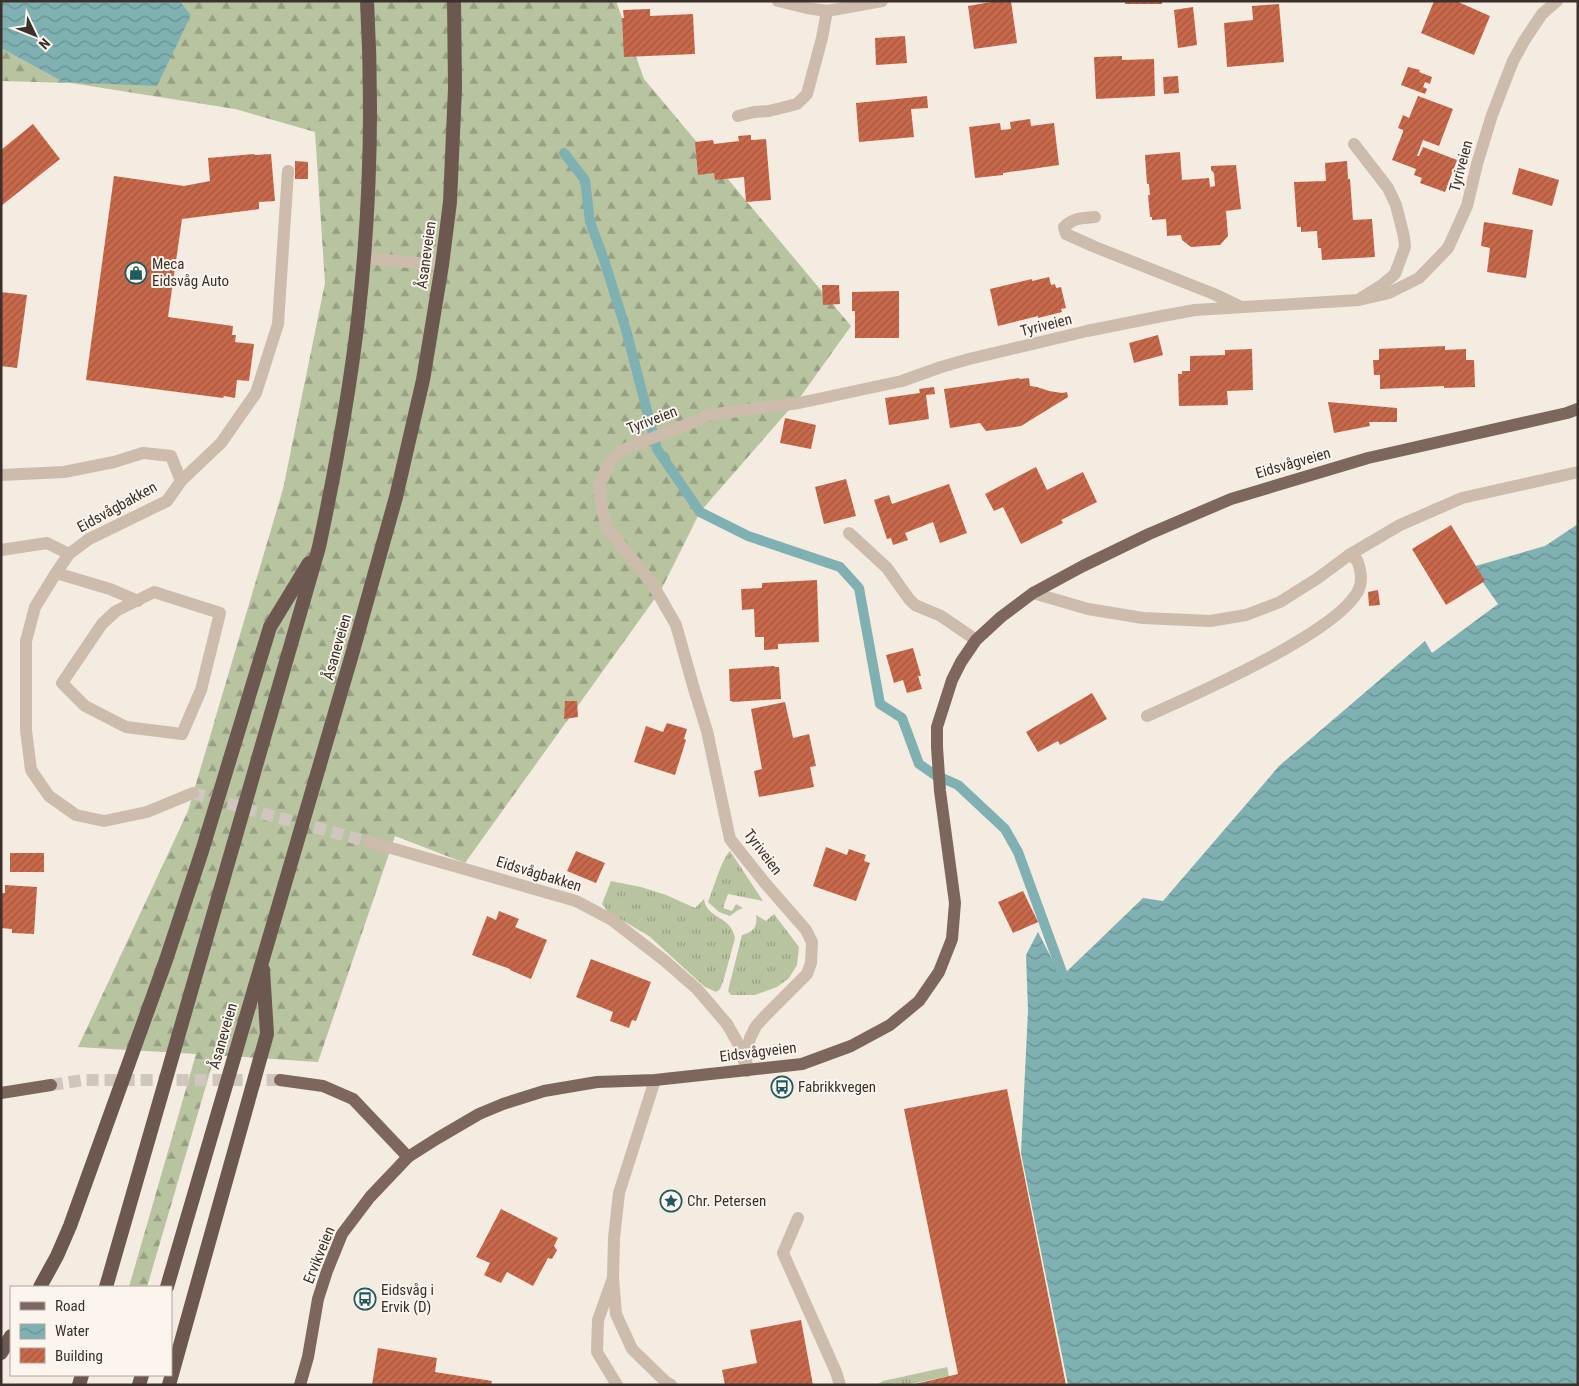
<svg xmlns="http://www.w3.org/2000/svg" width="1579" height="1386" font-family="'Roboto Condensed',sans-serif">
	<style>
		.grass { fill: url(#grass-tufts) }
		.forest { fill: url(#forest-firs) }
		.water { fill: url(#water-waves) }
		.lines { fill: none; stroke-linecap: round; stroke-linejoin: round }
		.stream { stroke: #7fb0b2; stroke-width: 10 }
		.building { fill: url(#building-hatch) }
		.minor-tunnel { stroke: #cfc6bd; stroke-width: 12; stroke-dasharray: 12 6; stroke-linecap: butt }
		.primary-tunnel { stroke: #cfc6bd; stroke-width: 12; stroke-dasharray: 12 6; stroke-linecap: butt }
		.service { stroke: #cdbbac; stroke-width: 12 }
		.minor { stroke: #cdbbac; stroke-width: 12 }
		.primary { stroke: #7d675c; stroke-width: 12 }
		.trunk { stroke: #6c584f; stroke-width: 14 }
		.labels { text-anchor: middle; stroke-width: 4; stroke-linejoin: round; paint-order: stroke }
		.street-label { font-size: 15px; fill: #3b302b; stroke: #fbf5ee }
		.poi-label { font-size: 15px; fill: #3b302b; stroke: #fbf5ee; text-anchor: start }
	</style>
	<defs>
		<pattern id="grass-tufts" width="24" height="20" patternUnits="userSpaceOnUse" patternTransform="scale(1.25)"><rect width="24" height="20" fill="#b8c4a0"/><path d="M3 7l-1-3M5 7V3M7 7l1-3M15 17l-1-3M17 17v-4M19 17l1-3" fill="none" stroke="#97a083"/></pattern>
		<pattern id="forest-firs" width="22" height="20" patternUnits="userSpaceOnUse" patternTransform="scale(1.25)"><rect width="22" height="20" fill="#b8c4a0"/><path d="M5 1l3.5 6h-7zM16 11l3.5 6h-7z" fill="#97a083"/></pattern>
		<pattern id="water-waves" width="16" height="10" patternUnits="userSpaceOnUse" patternTransform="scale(1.25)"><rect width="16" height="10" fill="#7fb0b2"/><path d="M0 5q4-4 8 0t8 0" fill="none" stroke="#699091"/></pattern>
		<pattern id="building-hatch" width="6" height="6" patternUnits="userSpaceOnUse" patternTransform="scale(1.25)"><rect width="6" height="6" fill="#c8694b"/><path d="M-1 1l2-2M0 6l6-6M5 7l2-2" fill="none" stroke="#a4573f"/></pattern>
	</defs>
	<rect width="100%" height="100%" fill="#f4ebe1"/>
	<!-- grass -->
	<g class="grass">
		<path d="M730,851L763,901L728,894L723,908L732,911L736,904L743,908L738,910L730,916L719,912L708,902C713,890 722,858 730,851Z"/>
		<path d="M611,881L641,887L666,895L695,908L704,899C706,919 731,915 735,938L723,982L720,989L716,992L705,987L649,936L608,912L602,904Z"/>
		<path d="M774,914L799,947L797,965L789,978L777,987L755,995H731L728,991L742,935C753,932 758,927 756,915L766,921Z"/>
		<path d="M947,1367L949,1376L907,1385H877L883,1381Z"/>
	</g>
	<!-- forest -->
	<path class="forest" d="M180,1H616L644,79L851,326L801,396L700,512L661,590L465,863L395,836L318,1062L215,1055L147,1287H129L196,1054L78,1047L188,811L283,489L325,283L315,132L235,109L71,83L1,81V48L63,82L191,15Z"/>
	<!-- water -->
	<g class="water">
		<path d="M1,1H180L191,15L157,86L63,82L1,48Z"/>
		<path d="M1578,524V1385H1068L1021,1153L1028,1011L1026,955L1038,932L1061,977L1143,898L1163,901L1279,766L1425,641L1432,653L1498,604L1472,567L1545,546Z"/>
	</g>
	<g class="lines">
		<!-- stream -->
		<path class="stream" d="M564,153L585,180L590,222L604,260L626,330L657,449L700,512L748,536L840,567L859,588L880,704L902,718L919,764L935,775L958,785L1005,829L1018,852L1063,975"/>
	</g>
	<!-- building -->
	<g class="building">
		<path d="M997,1H1011L1017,43L974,49L968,6Z"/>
		<rect x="1125" y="1" width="37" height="3"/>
		<path d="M1434,1H1456L1490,16L1474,55L1421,33Z"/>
		<path d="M1279,4L1284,62L1227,67L1224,23L1253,20L1252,6Z"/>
		<path d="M1193,7L1197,45L1178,48L1174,10Z"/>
		<path d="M650,9V16L693,14L695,54L624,57L622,18H624L623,10Z"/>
		<path d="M905,36L907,63L876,65L875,38Z"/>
		<path d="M1122,56V60L1154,59L1155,96L1096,99L1094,57Z"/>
		<path d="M1408,67L1420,70L1419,72L1432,77L1430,84L1425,82L1423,87L1427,89L1425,94L1401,85Z"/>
		<path d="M1178,76L1179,93L1164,94L1163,77Z"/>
		<path d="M927,96L928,108L911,109L914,137L859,142L856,103Z"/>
		<path d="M1418,96L1453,109L1439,146L1423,140L1417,156H1419L1423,147L1457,160L1445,192L1420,183L1422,178L1414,175L1416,169L1392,160L1403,132V130L1398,128L1403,115L1409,118Z"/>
		<path d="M1030,119L1031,126L1054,123L1059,165L1003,173V175L975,178L969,127L1000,123L1001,130L1011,129L1010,122Z"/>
		<path d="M33,124L60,159L1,206V150Z"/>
		<path d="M751,135V140L766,139L771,200L746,202L744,177L715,180L714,173L698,175L695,142L713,140L714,144L739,141L738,136Z"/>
		<path d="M1180,152L1182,180L1209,178L1210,187L1215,186L1214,173L1211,170V166L1236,165L1241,209L1226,211L1228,236L1220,245L1191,247L1182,240L1181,235L1167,236L1166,219L1152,220V217H1150L1148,195H1150L1149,184H1147L1145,155Z"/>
		<path d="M254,154L255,155L271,154L275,201L259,202V209L182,219L168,317L233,326L232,335H236L235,342L254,344L249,381L237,380L235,398L224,396L223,398L86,380L114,176L184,186L210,181L208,158Z"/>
		<path d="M295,161L308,162V179H295Z"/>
		<path d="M1347,161L1348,179H1350L1353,220L1372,219L1375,257L1322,260L1321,248H1318L1317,231L1301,232V227H1297L1294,182L1326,181L1325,163Z"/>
		<path d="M1519,168L1559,180L1552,206L1512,194Z"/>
		<path d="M1484,222L1533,230L1526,278L1487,272L1490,248L1481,246Z"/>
		<path d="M1049,277L1051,285L1055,284L1056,288L1061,287L1066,308L1061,309L1062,312L1038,318V316L998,326L990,289L1032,279V281Z"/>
		<path d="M822,285H839L840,304L823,305Z"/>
		<path d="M899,291V338H855V311H852V292Z"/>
		<path d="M1,292L27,295L17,368L1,366Z"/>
		<path d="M1158,335L1163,355L1134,363L1129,343Z"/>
		<path d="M1445,346V350L1466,349V360H1474L1475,387L1444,388V386L1380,389V375H1374L1373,360H1379V349Z"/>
		<path d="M1252,349L1253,390L1227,391L1228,405L1179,406L1178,374H1182V371H1190V356L1225,355V350Z"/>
		<path d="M1019,378L1020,379L1029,378L1030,386L1037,387L1049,391L1062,393L1067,392L1068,397L1021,426L986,431L980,423L950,428L944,389Z"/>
		<path d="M934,387L935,394L926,395L929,419L889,425L885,398L920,393L919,389Z"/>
		<path d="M1328,402L1397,408V422H1369L1370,426L1334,433Z"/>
		<path d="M785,418L816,425L811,449L780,443Z"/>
		<path d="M1036,467L1047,490L1083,472L1097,502L1061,520L1063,523L1021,544L1003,507L994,511L985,494Z"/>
		<path d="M846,479L856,516L824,524L815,487Z"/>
		<path d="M949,484L967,533L940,543L933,522L905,533L908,540L893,545L891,538L887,539L874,500L889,495L892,504Z"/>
		<path d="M1451,525L1485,581L1446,605L1412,549Z"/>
		<path d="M817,580L819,642L778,644V649L764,650V637H755L754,609L742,610L741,589L762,588V583Z"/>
		<path d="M1378,590L1380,605L1369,606L1368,592Z"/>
		<path d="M913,648L921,676H918L922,689L907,693L903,680L894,683L886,655Z"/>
		<path d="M774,666L775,667H779L781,699L733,702L732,701H730L729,669Z"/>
		<path d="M1092,693L1107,719L1060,745L1058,741L1038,752L1026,732Z"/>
		<path d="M565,701H577L578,717L564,719Z"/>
		<path d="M785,702L793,738L809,734L816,766L810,767L814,787L759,797L754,771L762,769L751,709Z"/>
		<path d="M667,723L687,729L684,739L686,740L675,775L634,762L646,726L663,732Z"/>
		<path d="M826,847L847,855L849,849L866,855L864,861L870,863L856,901L813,886Z"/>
		<path d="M576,851L605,863L596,883L567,871Z"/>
		<rect x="10" y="853" width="34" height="19"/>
		<path d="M5,885L37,887L34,934L12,933V929L1,928V893H5Z"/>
		<path d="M1023,891L1038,922L1013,933L998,902Z"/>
		<path d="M499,911L519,919L515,927L547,940L531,979L510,970V969L472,955L487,916L496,920Z"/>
		<path d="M591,959L651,982L636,1021L632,1020L629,1028L610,1021L613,1012L576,997Z"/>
		<path d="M1007,1089L1066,1385H911L958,1374L904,1109Z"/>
		<path d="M501,1209L558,1238L554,1246L557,1250L552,1259L548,1258L533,1286L507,1272L501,1283L484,1275L490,1263L476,1257Z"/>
		<path d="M801,1320L813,1385H725L722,1370L757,1363L750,1330Z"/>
		<path d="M378,1348L437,1358L435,1372L492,1381L491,1385H372Z"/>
	</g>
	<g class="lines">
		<!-- minor-tunnel -->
		<path class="minor-tunnel" d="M193,793L268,815L370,842"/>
		<!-- primary-tunnel -->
		<path class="primary-tunnel" d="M51,1085L84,1080H280"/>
		<!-- service -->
		<g class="service">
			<path d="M738,116L754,112L769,111L797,104L807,94L822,38L827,11"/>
			<path d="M1354,144L1388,188L1396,205L1404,237L1405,247L1395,274L1382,285L1361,298"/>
			<path d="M1095,217C1082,218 1073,218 1064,227L1066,234L1095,247L1214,294L1241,307"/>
			<path d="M364,258L442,265"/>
			<path d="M181,481L221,443L256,393L278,324L288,171"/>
			<path d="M849,533L887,568L909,599L915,605L941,616L976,640"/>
			<path d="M1,550L47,543L69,554"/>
			<path d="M56,573L110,589L138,601"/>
			<path d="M154,592L220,613L201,690L182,734L126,727L85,706L62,683L102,624L116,611Z"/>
			<path d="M1033,593L1088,609L1143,618L1210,621L1246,615L1280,602L1318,578L1349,555L1400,525L1462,498L1578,472"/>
			<path d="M1147,716C1192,696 1340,632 1359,589C1363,579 1361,570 1357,560L1349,555"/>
			<path d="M798,1218L783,1253L836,1372L840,1385"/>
			<path d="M613,1278L598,1320L597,1352L617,1385"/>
		</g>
		<!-- minor -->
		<g class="minor">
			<path d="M778,1L807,8L827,11L882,1"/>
			<path d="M1,475L64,472L114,462L143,453L171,456L181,481L167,501L89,539L69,554L56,573L35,607L26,641V730L31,770L49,796L76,815L104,821L147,812L193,793"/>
			<path d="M370,842L576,901L612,920L665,961L697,989L727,1024L739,1045L744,1061"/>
			<path d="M747,1071L746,1057L750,1038L756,1026L766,1015L807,974L811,963L812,942L806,930L765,883L730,839L707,731L694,689L676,625L652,583L607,528L602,510L599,484L610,462L619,452L629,447L696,421L708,415L799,403L832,396L902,381L941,367L969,359L1087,331L1162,316L1195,310L1359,300L1389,293L1419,278L1448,248L1467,206L1477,164L1492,115L1513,61L1524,41L1542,14L1557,1"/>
			<path d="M655,1080L619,1193L614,1238L613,1278L616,1314L632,1349L666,1382L671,1385"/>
		</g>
		<!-- primary -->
		<g class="primary">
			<path d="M280,1080L323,1086L353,1099L408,1157"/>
			<path d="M1,1093L51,1085"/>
			<path d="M300,1385L308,1357L318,1299L327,1271L342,1234L370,1197L408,1157L438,1138L479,1114L503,1104L544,1091L597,1082L655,1080L802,1064L851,1046L890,1025L919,1001L939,972L952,939L955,903L940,791L937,747V727L952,680L961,662L976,640L1001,617L1033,593L1083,566L1149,534L1231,499L1368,458L1567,413L1578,409"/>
		</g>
		<!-- trunk -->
		<g class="trunk">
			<path d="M40,1287L57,1256L70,1226L166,960L202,851L270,627L309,563"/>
			<path d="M106,1287L319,547C335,472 349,396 358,319C370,214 373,107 367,1"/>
			<path d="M167,1287L353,651L396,497L423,380L442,265L450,202L455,88L454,1"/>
			<path d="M1,1353L11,1336"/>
			<path d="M79,1385L82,1375"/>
			<path d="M139,1385L142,1375"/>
			<path d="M169,1385L267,1034L263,970"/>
		</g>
	</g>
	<!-- icons -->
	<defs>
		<g id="shop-ring" transform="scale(1.125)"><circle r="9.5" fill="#fbf5ee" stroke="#1f5a5e" stroke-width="1.5"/><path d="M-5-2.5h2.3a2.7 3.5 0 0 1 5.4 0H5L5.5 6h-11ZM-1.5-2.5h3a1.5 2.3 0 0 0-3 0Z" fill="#1f5a5e"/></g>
		<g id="bus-ring" transform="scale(1.125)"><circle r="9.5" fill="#fbf5ee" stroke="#1f5a5e" stroke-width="1.5"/><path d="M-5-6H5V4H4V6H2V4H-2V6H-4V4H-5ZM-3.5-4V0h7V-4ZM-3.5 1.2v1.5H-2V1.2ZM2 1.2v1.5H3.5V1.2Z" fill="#1f5a5e"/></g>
		<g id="sight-ring" transform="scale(1.125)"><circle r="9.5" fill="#fbf5ee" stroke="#1f5a5e" stroke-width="1.5"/><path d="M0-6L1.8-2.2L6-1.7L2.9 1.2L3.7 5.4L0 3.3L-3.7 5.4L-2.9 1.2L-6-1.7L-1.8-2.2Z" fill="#1f5a5e"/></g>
	</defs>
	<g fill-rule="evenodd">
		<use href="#shop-ring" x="136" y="273"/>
		<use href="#bus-ring" x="782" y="1087"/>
		<use href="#sight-ring" x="671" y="1201"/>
		<use href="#bus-ring" x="365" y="1299"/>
	</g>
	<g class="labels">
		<!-- street labels -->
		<g class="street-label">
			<text transform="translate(1461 166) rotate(-75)" y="5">Tyriveien</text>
			<text transform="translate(426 255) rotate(-82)" y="5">Åsaneveien</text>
			<text transform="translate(1046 325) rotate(-14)" y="5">Tyriveien</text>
			<text transform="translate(652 420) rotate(-21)" y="5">Tyriveien</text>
			<text transform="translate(1293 463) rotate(-16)" y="5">Eidsvågveien</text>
			<text transform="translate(117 507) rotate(-29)" y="5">Eidsvågbakken</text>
			<text transform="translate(337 647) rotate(-74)" y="5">Åsaneveien</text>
			<text transform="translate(763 852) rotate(53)" y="5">Tyriveien</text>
			<text transform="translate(539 874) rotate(17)" y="5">Eidsvågbakken</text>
			<text transform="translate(223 1036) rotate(-74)" y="5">Åsaneveien</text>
			<text transform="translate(758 1052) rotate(-7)" y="5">Eidsvågveien</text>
			<text transform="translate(319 1255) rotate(-68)" y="5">Ervikveien</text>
		</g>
		<!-- poi labels -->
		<g class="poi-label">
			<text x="152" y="269">Meca<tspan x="152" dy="17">Eidsvåg Auto</tspan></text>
			<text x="798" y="1092">Fabrikkvegen</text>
			<text x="687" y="1206">Chr. Petersen</text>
			<text x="381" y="1295">Eidsvåg i<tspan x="381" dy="17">Ervik (D)</tspan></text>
		</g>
	</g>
	<!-- border -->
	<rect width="1579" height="1386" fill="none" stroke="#3b302b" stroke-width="5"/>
	<!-- legend -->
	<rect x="10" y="1286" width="162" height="90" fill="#fbf5ee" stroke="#aea6a0"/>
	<rect x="20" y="1302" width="25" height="8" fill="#7d675c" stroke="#aea6a0"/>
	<text x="55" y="1311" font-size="15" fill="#3b302b">Road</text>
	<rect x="20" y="1324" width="25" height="15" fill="url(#water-waves)" stroke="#aea6a0"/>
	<text x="55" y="1336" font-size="15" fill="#3b302b">Water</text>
	<rect x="20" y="1348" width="25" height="15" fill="url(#building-hatch)" stroke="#aea6a0"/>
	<text x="55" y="1361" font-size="15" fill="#3b302b">Building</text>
	<!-- north arrow -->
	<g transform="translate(35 35) rotate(133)" stroke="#fbf5ee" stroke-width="4" paint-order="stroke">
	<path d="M0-4L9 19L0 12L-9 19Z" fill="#3b302b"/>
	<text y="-8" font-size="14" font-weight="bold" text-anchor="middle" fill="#3b302b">N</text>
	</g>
</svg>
